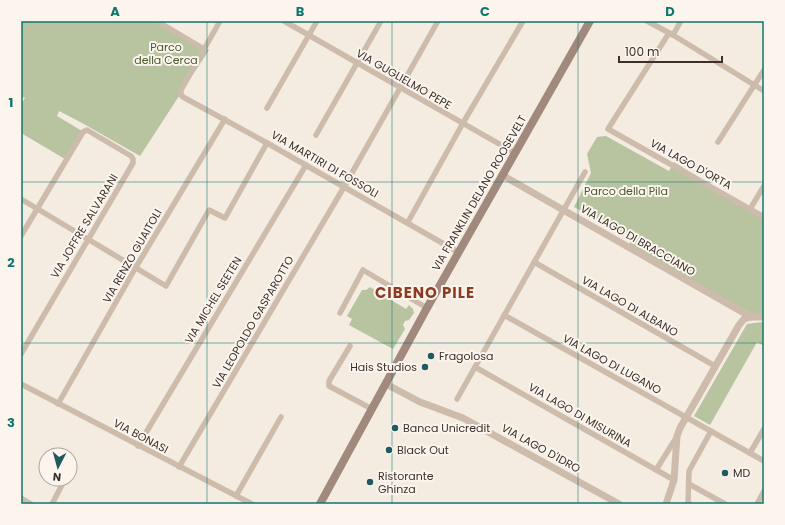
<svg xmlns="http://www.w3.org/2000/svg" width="785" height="525" font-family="Poppins,sans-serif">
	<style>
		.green { fill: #b8c4a0 }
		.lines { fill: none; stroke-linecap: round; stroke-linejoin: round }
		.minor { stroke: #cdbbac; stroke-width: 5.5 }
		.tertiary { stroke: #cdbbac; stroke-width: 7 }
		.secondary { stroke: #a18a7d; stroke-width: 8 }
		.grid { fill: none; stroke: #0f766e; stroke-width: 1; stroke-opacity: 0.55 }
		.poi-dot { fill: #1f5a5e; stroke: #fbf5ee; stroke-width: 1.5 }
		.labels { text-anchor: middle; stroke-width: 4; stroke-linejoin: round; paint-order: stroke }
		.park-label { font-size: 11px; fill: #4a5a2e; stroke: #fbf5ee }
		.street-label { font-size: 11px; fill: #3b302b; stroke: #fbf5ee }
		.poi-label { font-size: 11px; fill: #3b302b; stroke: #fbf5ee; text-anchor: start }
		.district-label { font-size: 15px; font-weight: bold; letter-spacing: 1px; fill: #8c3b22; stroke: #fbf5ee }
		.neatline { fill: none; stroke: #0f766e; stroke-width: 1.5 }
		.grid-label { font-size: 13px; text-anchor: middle; font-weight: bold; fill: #0f766e }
	</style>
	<rect width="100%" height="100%" fill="#f4ebe1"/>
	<!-- green -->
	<g class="green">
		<path d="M21,21H159L209,50L140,156L82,123L59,111L57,116L82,131L65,159L21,133V104L25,98L21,96Z"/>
		<path d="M606,136L669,171L674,162L764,218V320L628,247L632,238L574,207L591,173L587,154L597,137Z"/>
		<path d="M370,287L406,309L409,305L413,309L414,313L409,320L405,321L403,325L405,329L393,349L349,325L352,319L347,316L362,290H366Z"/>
		<path d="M762,322L764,323V346L757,342L710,425L694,416L747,324Z"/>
	</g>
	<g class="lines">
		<!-- minor -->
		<g class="minor">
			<path d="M157,21L204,49"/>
			<path d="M220,21L181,90V95L183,97L267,143L458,252"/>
			<path d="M284,21L515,153"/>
			<path d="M647,21L673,35L764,91"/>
			<path d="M669,33L608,129L764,217"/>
			<path d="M673,35L681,21"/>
			<path d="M267,108L317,21"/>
			<path d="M316,135L381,21"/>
			<path d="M718,142L764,70"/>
			<path d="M21,199L166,286L209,210L225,218L267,143"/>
			<path d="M750,209L764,186"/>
			<path d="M408,222L463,123L523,21"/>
			<path d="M21,236L83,132L87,130L131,156L133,159V163L21,354"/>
			<path d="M534,262L715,366"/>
			<path d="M340,313L363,270L427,308"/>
			<path d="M504,315L764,461"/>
			<path d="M350,346L329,381V386L372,409"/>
			<path d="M475,367L674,480"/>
			<path d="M21,384L252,504"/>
			<path d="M457,399L585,172"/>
			<path d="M58,404L136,267L225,119"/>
			<path d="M138,446L306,165"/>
			<path d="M750,453L764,429"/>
			<path d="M179,467L344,187L438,21"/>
			<path d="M70,469L72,466"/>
			<path d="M656,470L676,438"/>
			<path d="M689,484L725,504"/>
			<path d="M236,496L281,417"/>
			<path d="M21,498L31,504"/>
			<path d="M52,504L65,479"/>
			<path d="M690,504L688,503L689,471L711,431"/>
			<path d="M757,504L764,491"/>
		</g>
		<!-- tertiary -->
		<g class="tertiary">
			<path d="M502,175L751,317H764"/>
			<path d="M386,384L420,402L463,418L619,504"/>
			<path d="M666,504L674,480L677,436L680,428L739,325L744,319L751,317"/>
		</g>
		<!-- secondary -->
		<path class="secondary" d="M320,504L427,308L590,21"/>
	</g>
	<!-- grid -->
	<path class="grid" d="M207,21V504M392,21V504M578,21V504M21,182H764M21,343H764"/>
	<!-- markers -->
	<g class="poi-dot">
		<circle cx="431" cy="356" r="4"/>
		<circle cx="425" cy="367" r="4"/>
		<circle cx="395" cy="428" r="4"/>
		<circle cx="389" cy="450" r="4"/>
		<circle cx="725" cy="473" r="4"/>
		<circle cx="370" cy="482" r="4"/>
	</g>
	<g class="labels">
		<!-- park labels -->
		<g class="park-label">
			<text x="166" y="51">Parco<tspan x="166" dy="13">della Cerca</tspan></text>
			<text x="626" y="195">Parco della Pila</text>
		</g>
		<!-- street labels -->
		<g class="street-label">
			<text transform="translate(404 79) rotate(30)" y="4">VIA GUGLIELMO PEPE</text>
			<text transform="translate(325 164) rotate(30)" y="4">VIA MARTIRI DI FOSSOLI</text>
			<text transform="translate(691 164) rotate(29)" y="4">VIA LAGO D'ORTA</text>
			<text transform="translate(479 193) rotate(-60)" y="4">VIA FRANKLIN DELANO ROOSEVELT</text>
			<text transform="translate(84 226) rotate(-59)" y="4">VIA JOFFRE SALVARANI</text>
			<text transform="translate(638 240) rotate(30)" y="4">VIA LAGO DI BRACCIANO</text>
			<text transform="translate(132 256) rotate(-60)" y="4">VIA RENZO GUAITOLI</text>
			<text transform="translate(213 300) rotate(-59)" y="4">VIA MICHEL SEETEN</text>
			<text transform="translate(630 306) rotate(30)" y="4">VIA LAGO DI ALBANO</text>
			<text transform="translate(253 322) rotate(-60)" y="4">VIA LEOPOLDO GASPAROTTO</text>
			<text transform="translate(612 364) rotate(29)" y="4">VIA LAGO DI LUGANO</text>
			<text transform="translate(580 415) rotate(30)" y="4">VIA LAGO DI MISURINA</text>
			<text transform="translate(141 436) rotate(28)" y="4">VIA BONASI</text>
			<text transform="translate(541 448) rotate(29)" y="4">VIA LAGO D'IDRO</text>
		</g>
		<!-- poi labels -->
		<g class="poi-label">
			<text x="439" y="360">Fragolosa</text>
			<text x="417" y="371" text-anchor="end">Hais Studios</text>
			<text x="403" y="432">Banca Unicredit</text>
			<text x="397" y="454">Black Out</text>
			<text x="733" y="477">MD</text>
			<text x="378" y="480">Ristorante<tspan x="378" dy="13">Ghinza</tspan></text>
		</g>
		<!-- district labels -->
		<g class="district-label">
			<text x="425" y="298">CIBENO PILE</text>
		</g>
	</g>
	<!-- border -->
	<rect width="785" height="525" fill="none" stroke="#fbf5ee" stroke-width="44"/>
	<!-- north arrow -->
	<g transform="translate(58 467) rotate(186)"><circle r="19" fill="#fbf5ee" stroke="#aea6a0"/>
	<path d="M0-3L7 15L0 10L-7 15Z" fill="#1f5a5e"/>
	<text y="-6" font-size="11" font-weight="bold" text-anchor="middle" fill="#3b302b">N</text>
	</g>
	<!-- scale -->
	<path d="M619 56v6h103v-6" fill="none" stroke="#3b302b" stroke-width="2"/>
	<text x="625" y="56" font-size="12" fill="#3b302b" stroke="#fbf5ee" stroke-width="3" paint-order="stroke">100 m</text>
	<rect x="22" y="22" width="741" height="481" class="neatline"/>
	<g class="grid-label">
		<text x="115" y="16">A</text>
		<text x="300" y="16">B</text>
		<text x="485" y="16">C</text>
		<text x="670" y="16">D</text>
		<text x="11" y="107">1</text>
		<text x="11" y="267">2</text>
		<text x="11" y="427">3</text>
	</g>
</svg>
